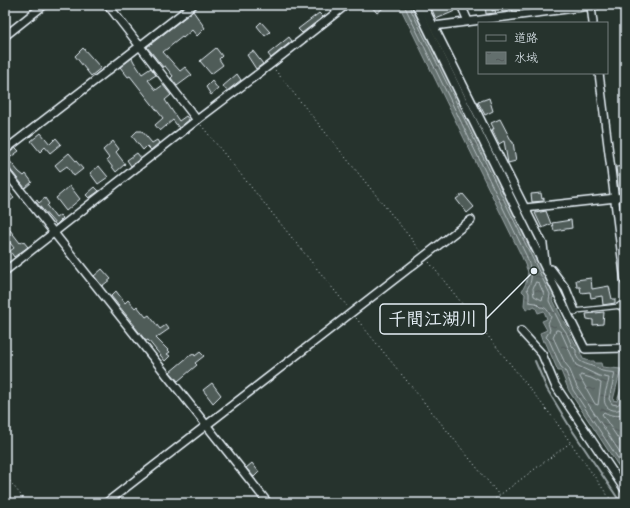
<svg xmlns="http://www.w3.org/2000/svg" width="630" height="508" font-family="'Indie Flower','Klee One',sans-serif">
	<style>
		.water { fill: url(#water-ripples); stroke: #98a3a5 }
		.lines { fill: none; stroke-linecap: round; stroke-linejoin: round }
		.shore { stroke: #b3bdc0; stroke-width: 1 }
		.stream { stroke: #98a3a5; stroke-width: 2 }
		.building { fill: #505c59; stroke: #e8f1f8 }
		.service-casing { stroke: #e8f1f8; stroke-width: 6 }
		.minor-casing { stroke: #e8f1f8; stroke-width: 10 }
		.path { stroke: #e8f1f8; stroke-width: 1; stroke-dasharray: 1 3; stroke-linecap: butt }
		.service { stroke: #26332d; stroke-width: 3.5 }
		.minor { stroke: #26332d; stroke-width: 7 }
		.leader { fill: none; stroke: #e8f1f8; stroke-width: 1.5 }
		.callout-dot { fill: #e8f1f8; stroke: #26332d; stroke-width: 1.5 }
		.callout { fill: #26332d; stroke: #e8f1f8; stroke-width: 1.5 }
		.callout-label { font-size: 18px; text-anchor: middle; font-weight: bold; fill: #e8f1f8 }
	</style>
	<defs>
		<pattern id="water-ripples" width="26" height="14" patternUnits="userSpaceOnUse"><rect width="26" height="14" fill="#636f6d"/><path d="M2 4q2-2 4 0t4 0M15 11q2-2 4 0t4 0" fill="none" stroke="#535a5a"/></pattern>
	</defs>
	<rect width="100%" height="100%" fill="#26332d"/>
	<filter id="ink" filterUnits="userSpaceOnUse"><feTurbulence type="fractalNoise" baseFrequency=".025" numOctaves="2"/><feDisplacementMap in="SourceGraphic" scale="8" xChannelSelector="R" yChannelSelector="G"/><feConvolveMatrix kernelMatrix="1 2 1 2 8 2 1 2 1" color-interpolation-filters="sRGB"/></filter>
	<g filter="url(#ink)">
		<!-- water -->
		<path class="water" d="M399,5H413L555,297L552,298L565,324L571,333L570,334L576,345L579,344L582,351L580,352L583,359C585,359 589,362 594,361L595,363H601L602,367L621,369L613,400L617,401L623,383L625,368V476L569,391L561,371H558L545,341L543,342L540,333L547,330L542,321L547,319L544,311L538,313L535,306L526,310L524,305L525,294L522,291L526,283L528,272L522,257Z"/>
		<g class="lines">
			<!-- shore -->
			<g class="shore">
				<path d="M404,5L526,255C530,267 535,277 527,289L529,293V302L536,303L540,307C547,307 548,311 551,317L548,323L550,330L546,337L549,340L561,367L565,370L573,390L625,469"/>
				<path d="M410,5V8L550,294L549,301L561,325L566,332L572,346L576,350C575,361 583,363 592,366C596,367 599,370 602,371C607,372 611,372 615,373L609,399L612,404L617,405L620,403L625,389"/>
				<path d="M536,282L539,283L544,294L542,300L534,296L533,289Z"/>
				<path d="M581,375L591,378L601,383L598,405L595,404L580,377Z"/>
				<path d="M625,406C621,409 618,411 613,410C597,406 608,388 609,378L599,376L576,365L561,332L558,330H556L553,337L565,363L569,368L577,387L625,460"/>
				<path d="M625,414C618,417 611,416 604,412L602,414L625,449"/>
			</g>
			<!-- stream -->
			<path class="stream" d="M535,361L547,389L570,427L621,503"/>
		</g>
		<!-- building -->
		<g class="building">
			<path d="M370,5H387L377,13Z"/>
			<path d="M430,5H453L455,11L436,19Z"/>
			<path d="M485,5H492V11L495,10L496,13L486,14Z"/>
			<path d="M501,5H512L513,11L502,12Z"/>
			<path d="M193,11L205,28L197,36L192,30L183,38L182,37L163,52L180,71L185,67L192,75L177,86L171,78L173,76L165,66L163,67L147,47Z"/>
			<path d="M319,13L323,17L302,33L298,29Z"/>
			<path d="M261,22L270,32L265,36L257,26Z"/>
			<path d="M289,37L292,41L271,58L268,54Z"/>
			<path d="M83,48L101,68L91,76L75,56Z"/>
			<path d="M216,48L222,56L219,59L223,65L211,74L200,61Z"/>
			<path d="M253,51L263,64L256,69L247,55Z"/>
			<path d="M132,58L134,62L142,74L151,68L156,75L148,80L156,90L163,85L171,95L165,100L179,121L186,116L189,120L179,128L173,120L160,131L155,125L163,118L130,76L128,77L120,67Z"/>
			<path d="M237,74L241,80L227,91L223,86Z"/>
			<path d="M212,81L218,89L211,95L206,87Z"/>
			<path d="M489,98L493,111L485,115L478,102Z"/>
			<path d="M500,119L512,142H513L516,161L508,163L504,141L499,144L492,129H494L491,123Z"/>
			<path d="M137,131H142L152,143L157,140L159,143L151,150L147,146L143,150L132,136Z"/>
			<path d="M41,133L50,144L56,138L61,144L50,153L45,147L40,152L31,141Z"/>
			<path d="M113,141L119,149L116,152L125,164L116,172L107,160L109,158L103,150Z"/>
			<path d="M16,148L19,151L8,159L19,172L24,176L26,174L32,182L25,188L9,168L5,166V155Z"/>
			<path d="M69,153L83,169L74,176L67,166L60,171L55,165Z"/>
			<path d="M137,153L141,158L131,166L127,160Z"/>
			<path d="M99,166L108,177L98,184L90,173Z"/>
			<path d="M625,166V192L619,193L616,167Z"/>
			<path d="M70,186L80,199L66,211L56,198Z"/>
			<path d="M5,187L14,198L5,205Z"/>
			<path d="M95,187L99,191L89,198L86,195Z"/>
			<path d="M541,193L542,199L544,198V201L532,202L531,194Z"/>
			<path d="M463,194L474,207L467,213L456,199Z"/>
			<path d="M45,198L49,204L47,206L56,218L60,215L63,218L56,225L35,201L37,200L39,203Z"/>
			<path d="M546,211L551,224L542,228L535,213Z"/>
			<path d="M571,220L572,228L554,231L552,223Z"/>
			<path d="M10,230L20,243L23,241L28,247L14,257L10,251L14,248L7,239L5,240V234Z"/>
			<path d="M102,269L111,279L102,286L94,276Z"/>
			<path d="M591,278L592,289L609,286L612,299H615V303L603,305L602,296L591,298L590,292L581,293L580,287H577L576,280Z"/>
			<path d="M116,291L125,303L128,300L135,308L137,306L146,317L149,315L160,329L166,325L169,329L156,338L170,352L167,354L170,356L165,361L148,340L146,341L134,326H135L111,296Z"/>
			<path d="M625,310V325H622L620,311Z"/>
			<path d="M604,312L603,324L593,325V320L587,319L586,314Z"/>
			<path d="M200,352L204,356L195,363L197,365L178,381L170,372L189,356L194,354L195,356Z"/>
			<path d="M212,383L221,395L213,403L203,390Z"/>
			<path d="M252,463L259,472L254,477L246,468Z"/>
		</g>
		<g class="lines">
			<!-- service casing -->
			<g class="service-casing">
				<path id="service" d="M575,311L621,306"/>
			</g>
			<!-- minor casing -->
			<g class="minor-casing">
				<g id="minor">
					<path d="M108,5L197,120"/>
					<path d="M416,5L585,349L625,348"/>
					<path d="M423,5L543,244L546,270L551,269L566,289L575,311"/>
					<path d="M461,5L468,21"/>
					<path d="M591,6L593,23"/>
					<path d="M434,26L598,5"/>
					<path d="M5,36L44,5"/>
					<path d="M599,73L625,282"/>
					<path d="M5,150L193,5"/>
					<path d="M5,171L268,503"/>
					<path d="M525,208L625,197"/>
					<path d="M5,271L197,120L271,64L346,5"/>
					<path d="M621,306L625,305"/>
					<path d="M521,331L542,354L555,385L625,490"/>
					<path d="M106,503L471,220"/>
				</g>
			</g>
			<!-- path -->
			<g class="path">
				<path d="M275,70L421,251"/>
				<path d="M201,125L347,306"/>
				<path d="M429,262L554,419L613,503"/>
				<path d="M356,318L499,495"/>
				<path d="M5,475L27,503"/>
				<path d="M489,503L570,443"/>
			</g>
			<!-- service -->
			<use href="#service" class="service"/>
			<!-- minor -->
			<use href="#minor" class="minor"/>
		</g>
	</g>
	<!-- callouts -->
	<path class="leader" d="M534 271L486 319"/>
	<circle class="callout-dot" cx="534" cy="271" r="4"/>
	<rect class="callout" x="380" y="304" width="106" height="30" rx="4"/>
	<g class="callout-label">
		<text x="433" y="325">千間江湖川</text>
	</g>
	<!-- margin -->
	<rect width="630" height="508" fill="none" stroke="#26332d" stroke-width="20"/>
	<rect x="10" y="10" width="610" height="488" fill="none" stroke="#e8f1f8" stroke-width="1.5" filter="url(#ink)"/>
	<!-- legend -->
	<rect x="478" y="22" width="130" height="52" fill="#26332d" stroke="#747f7e"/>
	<rect x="486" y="35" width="20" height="6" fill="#26332d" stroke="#747f7e"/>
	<text x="514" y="42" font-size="12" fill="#e8f1f8">道路</text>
	<rect x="486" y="52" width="20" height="12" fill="url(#water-ripples)" stroke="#747f7e"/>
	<text x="514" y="62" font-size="12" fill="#e8f1f8">水域</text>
</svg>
